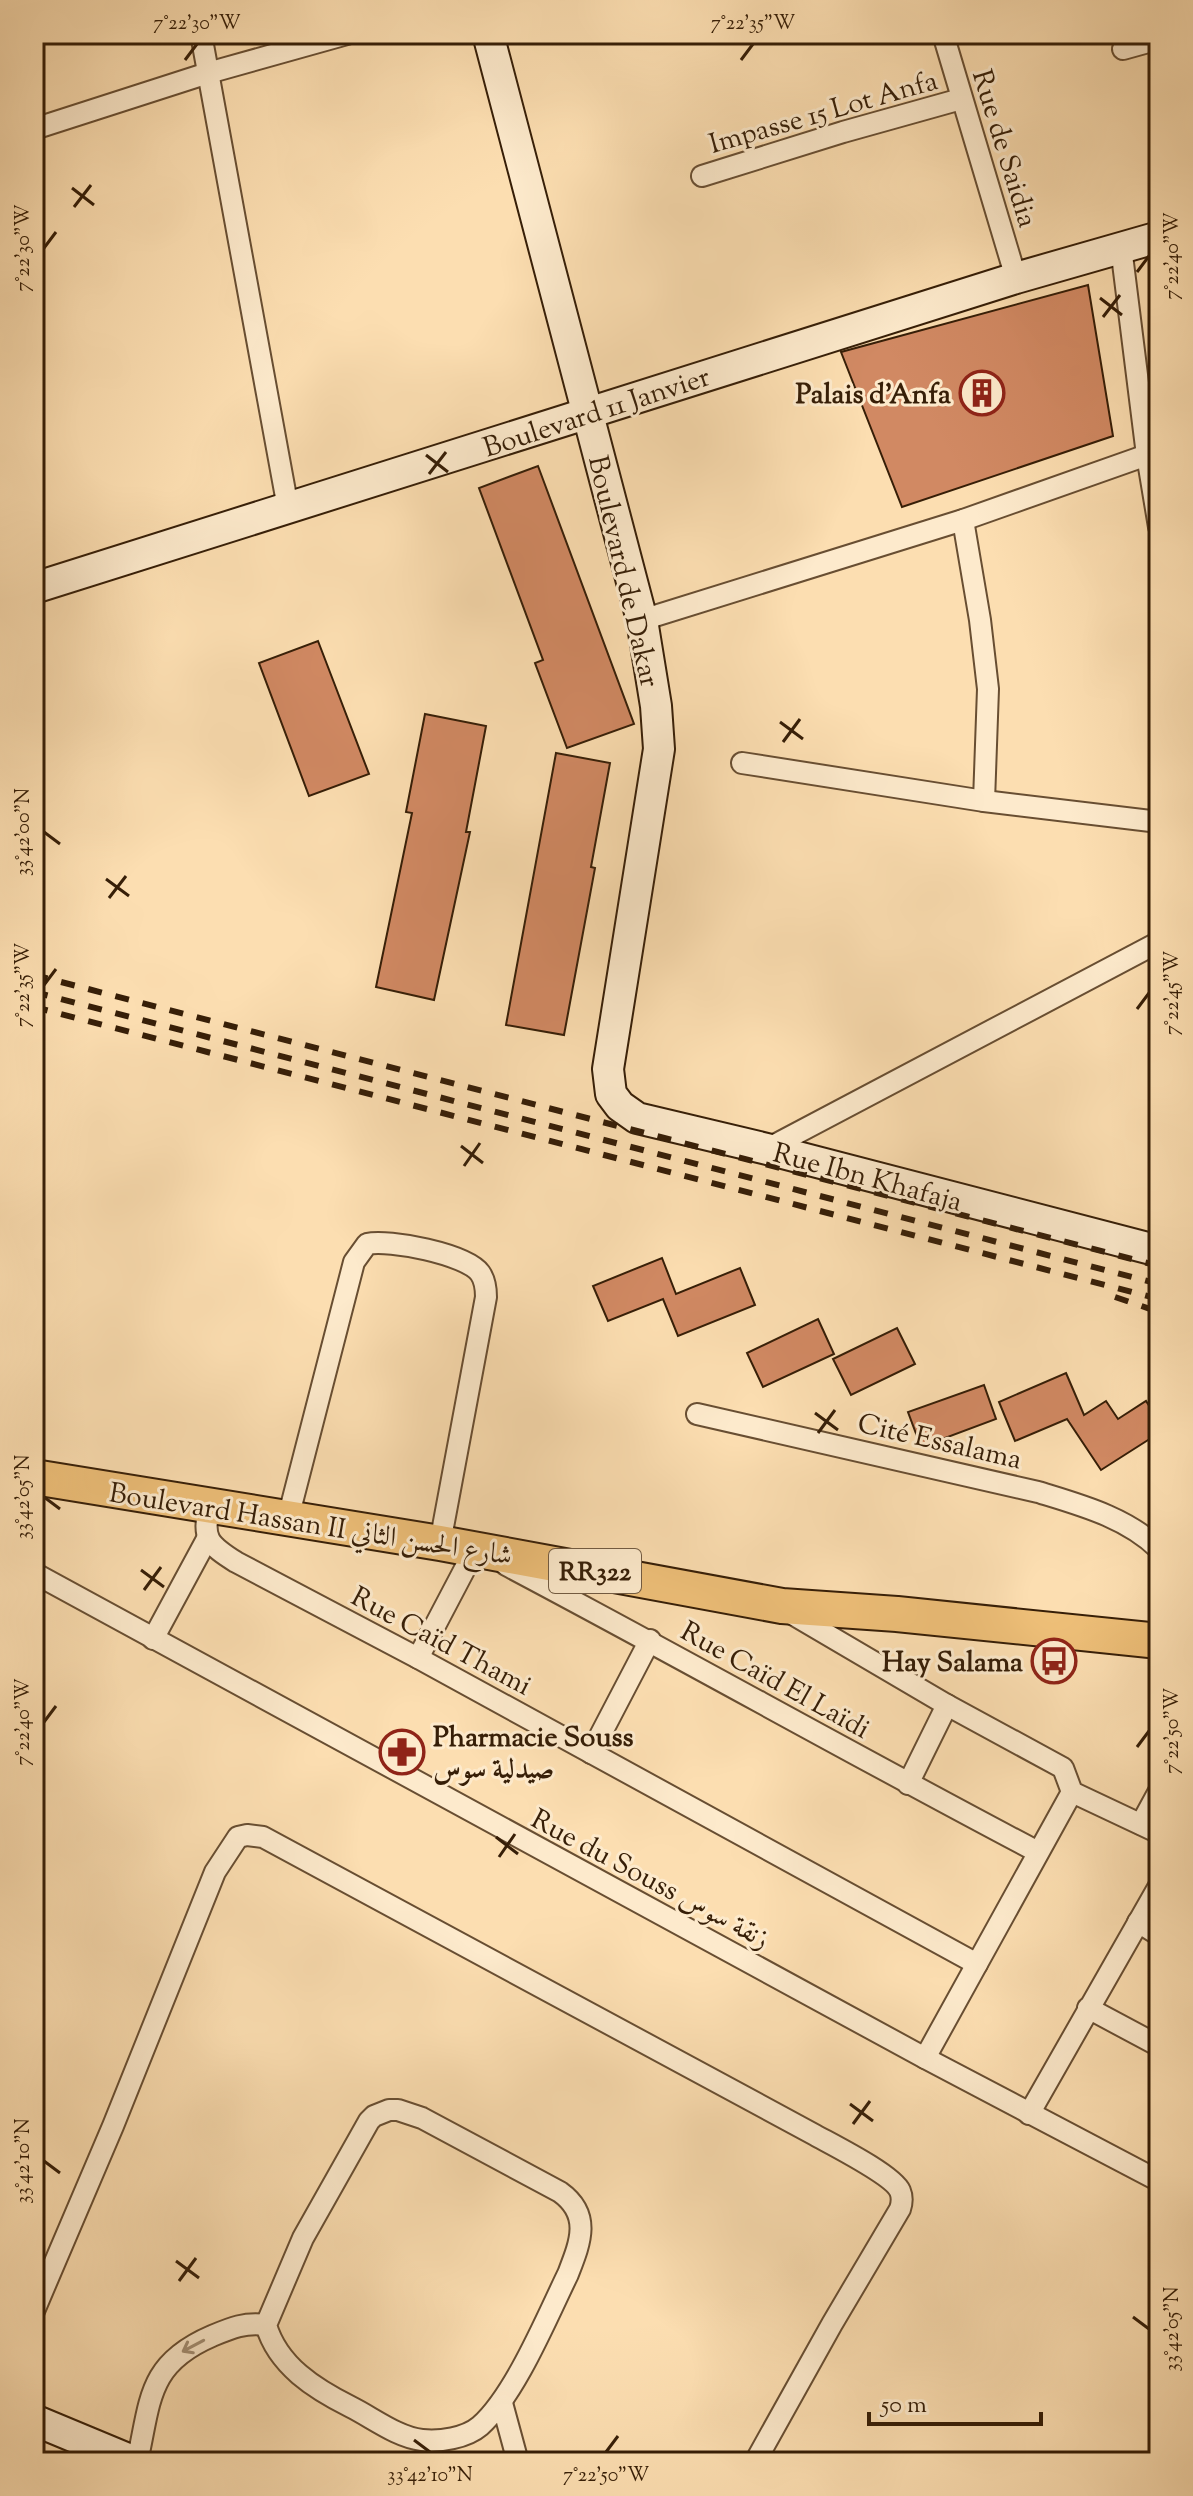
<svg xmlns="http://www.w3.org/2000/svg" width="1193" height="2496" font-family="'Sorts Mill Goudy',Amiri,serif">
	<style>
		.building { fill: #d18963; stroke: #361e07; stroke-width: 2 }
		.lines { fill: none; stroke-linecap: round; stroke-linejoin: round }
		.street-casing { stroke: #684e32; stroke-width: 24 }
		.secondary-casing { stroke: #361e07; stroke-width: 34 }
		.primary-casing { stroke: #361e07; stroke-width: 38 }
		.street { stroke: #fdeacc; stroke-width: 20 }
		.secondary { stroke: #fdeacc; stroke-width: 30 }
		.primary { stroke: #eebf78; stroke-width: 34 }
		.rail { stroke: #361e07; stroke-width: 6; stroke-dasharray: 14 14; stroke-linecap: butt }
		.oneway { stroke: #a38e73 }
		.ticks { fill: none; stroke: #361e07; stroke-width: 3 }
		.labels { text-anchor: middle; stroke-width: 6; stroke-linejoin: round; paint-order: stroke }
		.shield { fill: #fdeacc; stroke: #725b42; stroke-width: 2 }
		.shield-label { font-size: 26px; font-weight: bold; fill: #361e07 }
		.street-label { font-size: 28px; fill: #361e07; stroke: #fdeacc }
		.poi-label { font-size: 28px; font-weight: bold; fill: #361e07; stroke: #fdeacc; text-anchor: end }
		.neatline { fill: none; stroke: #361e07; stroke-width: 3 }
		.ticks-label { font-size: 20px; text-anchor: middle; fill: #361e07 }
	</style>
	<rect width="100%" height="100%" fill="#fcdeb1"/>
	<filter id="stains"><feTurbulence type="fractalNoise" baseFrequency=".0025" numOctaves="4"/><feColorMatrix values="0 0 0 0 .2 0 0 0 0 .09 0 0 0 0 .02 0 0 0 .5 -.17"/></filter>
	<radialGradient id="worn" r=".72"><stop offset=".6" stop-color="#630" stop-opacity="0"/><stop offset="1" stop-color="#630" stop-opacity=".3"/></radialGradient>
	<!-- building -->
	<g class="building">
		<path d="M1088,285L1113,436L902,507L841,352Z"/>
		<path d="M538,466L634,724L567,748L535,663L543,660L479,488Z"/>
		<path d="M318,641L369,774L309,796L259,663Z"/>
		<path d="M425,714L486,726L466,832H470L434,1000L376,987L412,813L406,812Z"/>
		<path d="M556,753L610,763L591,867L595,868L564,1035L506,1025Z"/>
		<path d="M662,1258L676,1294L740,1268L755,1305L678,1336L663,1299L608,1321L593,1286Z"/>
		<path d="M818,1319L834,1354L763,1387L747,1353Z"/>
		<path d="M897,1328L915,1364L851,1395L833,1359Z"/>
		<path d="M1066,1373L1084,1415L1106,1401L1118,1419L1146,1401L1159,1421V1433L1101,1470L1067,1419L1015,1441L999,1402Z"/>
		<path d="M984,1385L996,1419L921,1447L908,1412Z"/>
	</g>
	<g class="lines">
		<!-- street casing -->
		<g class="street-casing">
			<g id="street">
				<path d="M201,34L288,508"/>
				<path d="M943,34L1016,278"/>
				<path d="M1123,49L1159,39"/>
				<path d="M34,129L208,73L347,34"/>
				<path d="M702,176L843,132L961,99"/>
				<path d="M1121,247L1147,455L1159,527"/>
				<path d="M963,520L980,620L988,689L984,801"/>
				<path d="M642,620L963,520L1147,455"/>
				<path d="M742,763L984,801L1159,822"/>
				<path d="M767,1149L1159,942"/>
				<path d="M697,1414L1038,1492C1080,1505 1126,1517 1159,1549"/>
				<path d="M210,1506C201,1538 209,1545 236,1562L418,1658L977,1964"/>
				<path d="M288,1518L354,1262L367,1244C389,1239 466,1254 480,1273C485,1280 486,1289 486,1297L440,1543"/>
				<path d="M506,1565C684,1659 859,1758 1038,1852"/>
				<path d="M34,1573L925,2058L1159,2181"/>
				<path d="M787,1611L947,1705L1063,1768L1072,1792L1159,1833"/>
				<path d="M153,1639L207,1539"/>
				<path d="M418,1658L470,1559L473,1549"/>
				<path d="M591,1753L650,1640"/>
				<path d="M908,1784L947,1705"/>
				<path d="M1141,1824L1159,1791"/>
				<path d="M1138,1922L1159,1935"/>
				<path d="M1088,2008L1159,2046"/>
				<path d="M925,2058L1072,1792"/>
				<path d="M389,2110H398L422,2118L560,2192C592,2215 580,2243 568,2274C547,2317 515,2395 480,2426C466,2438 440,2442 422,2440C397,2437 373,2418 351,2407C315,2389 278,2366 266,2325L303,2238L369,2121L374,2116Z"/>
				<path d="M1029,2114L1159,1886"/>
				<path d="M34,2311L113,2126L215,1872L238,1837L247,1835L263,1837L815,2135C833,2145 893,2175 900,2191C903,2198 902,2203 900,2209L832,2324L755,2462"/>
				<path d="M502,2403L518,2462"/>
				<path d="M137,2462C151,2400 147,2364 212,2336C231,2328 245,2322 266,2325"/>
			</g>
		</g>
		<!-- secondary casing -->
		<g class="secondary-casing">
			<g id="secondary">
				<path d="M488,34L642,620L656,706L659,749L608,1069L611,1094L620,1106L637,1118L767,1149L1159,1251"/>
				<path d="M34,588L1016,278L1159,237"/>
				<path d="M34,2420L135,2462"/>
			</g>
		</g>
		<!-- primary casing -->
		<g class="primary-casing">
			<path id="primary" d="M34,1477L440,1543L782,1606L897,1614L1159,1641"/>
		</g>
		<!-- street -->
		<use href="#street" class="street"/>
		<!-- secondary -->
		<use href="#secondary" class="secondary"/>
		<!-- primary -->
		<use href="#primary" class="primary"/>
		<!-- rail -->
		<g class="rail">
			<path d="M34,975L1159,1266"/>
			<path d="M34,992L1159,1284"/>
			<path d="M34,1007L1159,1299"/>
			<path d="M1115,1297L1159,1312"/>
		</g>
	</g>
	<!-- one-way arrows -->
	<defs><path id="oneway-shaft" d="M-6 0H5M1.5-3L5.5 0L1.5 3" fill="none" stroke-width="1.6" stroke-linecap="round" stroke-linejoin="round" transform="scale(2)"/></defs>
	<use class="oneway" href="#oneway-shaft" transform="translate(193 2346) rotate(152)"/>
	<!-- ticks -->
	<path class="ticks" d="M185,60L197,44M741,60L753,44M72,188L94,205M74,207L91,185M44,248L56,232M1137,272L1149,256M1100,298L1122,315M1103,317L1120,295M426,455L448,472M429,474L446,452M780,722L803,739M783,742L800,719M44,832L60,844M106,879L129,896M109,898L126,876M44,985L56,969M1137,1009L1149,993M461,1146L483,1163M464,1166L480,1143M815,1413L838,1430M818,1433L835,1410M44,1497L60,1509M141,1570L164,1587M144,1590L161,1567M44,1722L56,1706M1137,1747L1149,1731M496,1837L518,1854M499,1857L515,1834M850,2104L873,2121M853,2124L870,2101M44,2161L60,2173M176,2261L199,2278M179,2281L196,2258M1133,2317L1149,2329M414,2440L430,2452M606,2452L618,2436"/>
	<!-- icons -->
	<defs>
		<g id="building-ring" transform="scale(2.3)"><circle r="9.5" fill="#fdeacc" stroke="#8f2418" stroke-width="1.5"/><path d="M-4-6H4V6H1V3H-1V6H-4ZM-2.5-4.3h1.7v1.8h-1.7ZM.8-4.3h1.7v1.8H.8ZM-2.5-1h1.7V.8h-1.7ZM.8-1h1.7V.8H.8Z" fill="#8f2418"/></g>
		<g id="bus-ring" transform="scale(2.3)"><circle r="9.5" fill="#fdeacc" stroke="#8f2418" stroke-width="1.5"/><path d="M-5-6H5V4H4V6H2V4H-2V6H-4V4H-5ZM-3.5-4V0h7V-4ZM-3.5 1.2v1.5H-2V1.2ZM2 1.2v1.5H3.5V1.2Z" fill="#8f2418"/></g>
		<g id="pharmacy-ring" transform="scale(2.3)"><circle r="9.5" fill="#fdeacc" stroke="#8f2418" stroke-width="1.5"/><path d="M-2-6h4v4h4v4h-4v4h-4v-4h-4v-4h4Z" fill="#8f2418"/></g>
	</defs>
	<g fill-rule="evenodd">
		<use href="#building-ring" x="982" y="393"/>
		<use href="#bus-ring" x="1054" y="1661"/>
		<use href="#pharmacy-ring" x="402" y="1752"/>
	</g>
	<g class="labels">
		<!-- shield labels -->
		<rect class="shield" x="549" y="1549" width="92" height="44" rx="6"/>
		<g class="shield-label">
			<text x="595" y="1580">RR322</text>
		</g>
		<!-- street labels -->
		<g class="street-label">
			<text transform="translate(823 111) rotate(-16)" y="10">Impasse 15 Lot Anfa</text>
			<text transform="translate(1006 148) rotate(73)" y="10">Rue de Saidia</text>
			<text transform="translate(596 411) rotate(-18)" y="10">Boulevard 11 Janvier</text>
			<text transform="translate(625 571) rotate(77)" y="10">Boulevard de Dakar</text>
			<text transform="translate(868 1176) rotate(15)" y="10">Rue Ibn Khafaja</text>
			<text transform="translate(940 1440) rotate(13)" y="10">Cité Essalama</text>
			<text transform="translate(311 1523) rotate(9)" y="10">Boulevard Hassan II شارع الحسن الثاني</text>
			<text transform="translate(442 1640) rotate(28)" y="10">Rue Caïd Thami</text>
			<text transform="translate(776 1679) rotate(29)" y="10">Rue Caïd El Laïdi</text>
			<text transform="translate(651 1878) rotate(28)" y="10">Rue du Souss زنقة سوس</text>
		</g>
		<!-- poi labels -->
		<g class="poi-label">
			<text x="951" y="403">Palais d'Anfa</text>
			<text x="1023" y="1671">Hay Salama</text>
			<text x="433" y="1746" text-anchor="start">Pharmacie Souss<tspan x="433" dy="32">صيدلية سوس</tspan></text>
		</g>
	</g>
	<!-- margin -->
	<rect width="1193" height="2496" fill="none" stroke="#fcdeb1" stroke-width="88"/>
	<!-- scale -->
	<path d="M869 2412v12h172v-12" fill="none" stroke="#361e07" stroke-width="4"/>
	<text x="881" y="2412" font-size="24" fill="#361e07" stroke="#fdeacc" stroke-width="6" paint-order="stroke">50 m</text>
	<rect x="44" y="44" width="1105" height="2408" class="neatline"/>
	<g class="ticks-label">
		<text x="197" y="29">7°22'30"W</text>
		<text x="753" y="29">7°22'35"W</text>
		<text transform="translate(22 248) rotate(-90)" y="7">7°22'30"W</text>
		<text transform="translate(1171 256) rotate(-90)" y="7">7°22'40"W</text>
		<text transform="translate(22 832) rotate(-90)" y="7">33°42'00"N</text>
		<text transform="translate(22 985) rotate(-90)" y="7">7°22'35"W</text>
		<text transform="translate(1171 993) rotate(-90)" y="7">7°22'45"W</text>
		<text transform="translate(22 1497) rotate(-90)" y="7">33°42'05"N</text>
		<text transform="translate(22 1722) rotate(-90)" y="7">7°22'40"W</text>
		<text transform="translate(1171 1731) rotate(-90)" y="7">7°22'50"W</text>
		<text transform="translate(22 2161) rotate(-90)" y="7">33°42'10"N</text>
		<text transform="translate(1171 2329) rotate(-90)" y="7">33°42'05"N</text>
		<text x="430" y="2481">33°42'10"N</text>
		<text x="606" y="2481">7°22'50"W</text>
	</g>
	<rect width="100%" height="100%" filter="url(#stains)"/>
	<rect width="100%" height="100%" fill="url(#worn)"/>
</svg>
